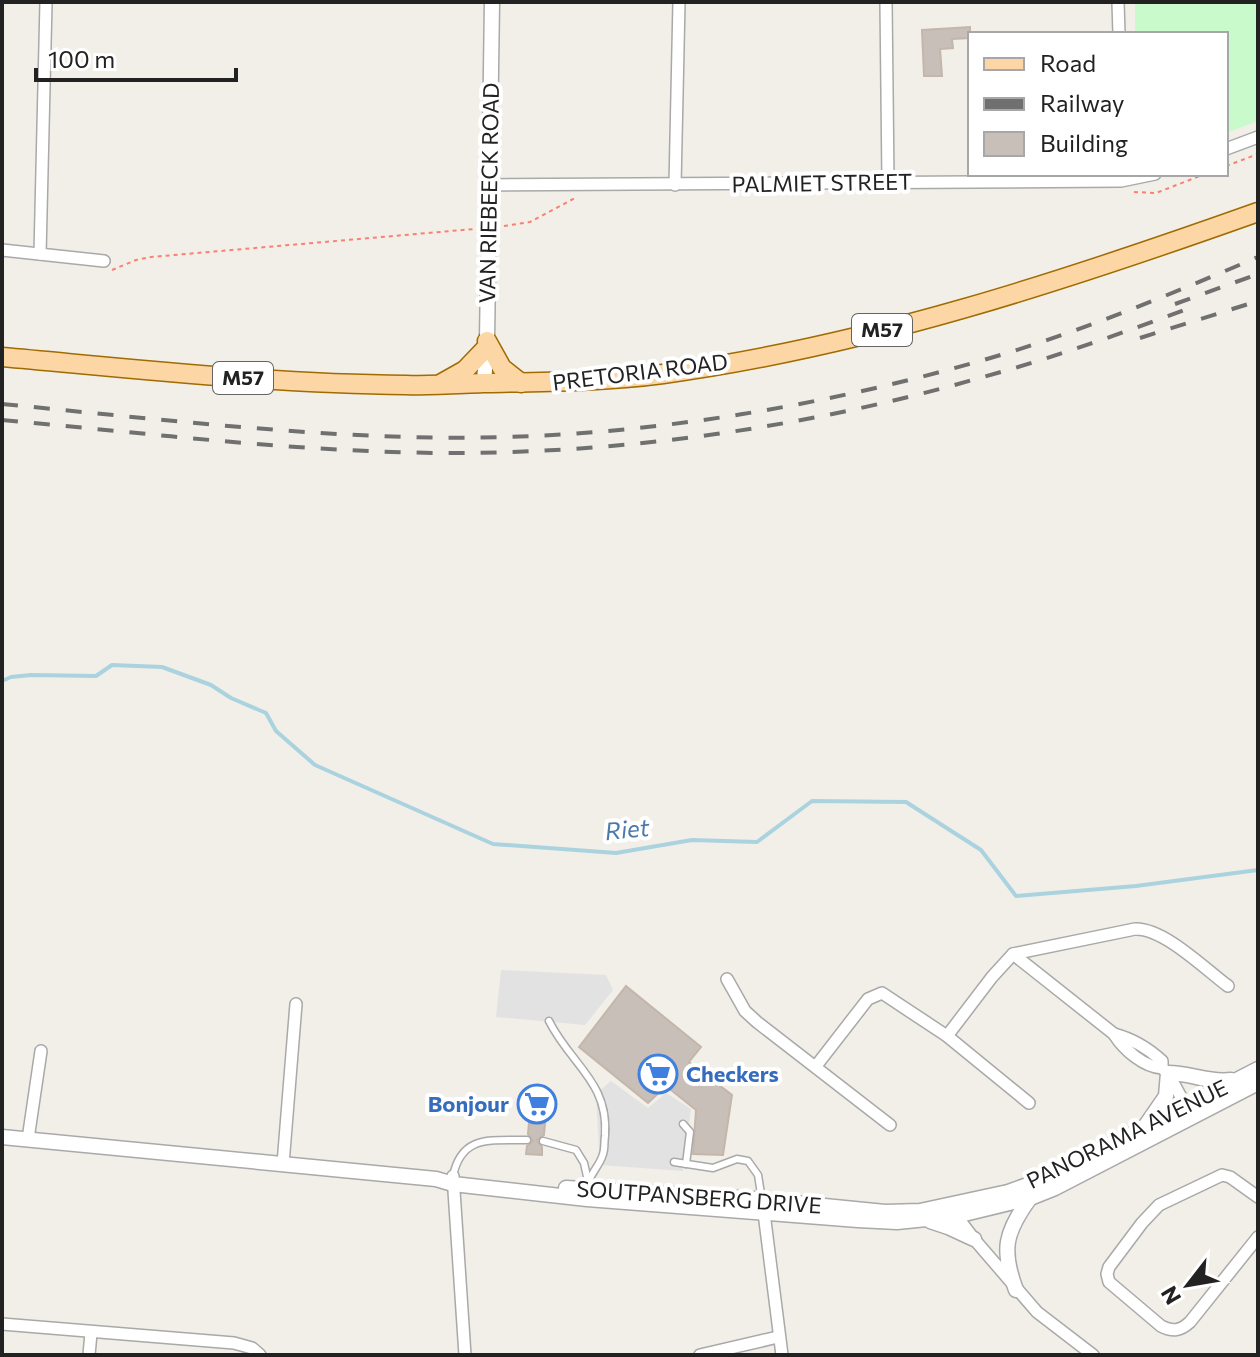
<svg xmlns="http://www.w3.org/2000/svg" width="1260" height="1357" font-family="Commissioner,sans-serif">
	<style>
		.park { fill: #c8facc }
		.parking { fill: #e2e2e2 }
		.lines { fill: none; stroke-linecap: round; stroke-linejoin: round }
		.stream { stroke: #aad3df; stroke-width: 4 }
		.building { fill: #c7bfb8; stroke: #c4b6ab; stroke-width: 2 }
		.service-casing { stroke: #a9a9a9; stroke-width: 9 }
		.minor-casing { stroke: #a9a9a9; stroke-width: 14 }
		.tertiary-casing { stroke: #a9a9a9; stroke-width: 17 }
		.primary-casing { stroke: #a06b00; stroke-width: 21 }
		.path { stroke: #fa8072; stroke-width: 2; stroke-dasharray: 4 4; stroke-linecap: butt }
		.service { stroke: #fff; stroke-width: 6 }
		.minor { stroke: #fff; stroke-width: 11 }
		.tertiary { stroke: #fff; stroke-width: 14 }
		.primary { stroke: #fcd6a4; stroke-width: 18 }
		.rail { stroke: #707070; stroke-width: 4; stroke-dasharray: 16 16; stroke-linecap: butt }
		.labels { text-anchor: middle; stroke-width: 8; stroke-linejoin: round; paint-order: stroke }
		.shield { fill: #fff; stroke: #646464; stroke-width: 2 }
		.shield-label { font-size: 20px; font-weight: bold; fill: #222 }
		.street-label { font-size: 22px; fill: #222; stroke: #fff }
		.shop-label { font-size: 22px; font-weight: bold; fill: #366cbe; stroke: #fff; text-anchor: start }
		.water-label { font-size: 24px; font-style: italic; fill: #4a7aab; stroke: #fff }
	</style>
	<rect width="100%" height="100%" fill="#f2efe9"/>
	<!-- park -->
	<path class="park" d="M1135,2H1258V121L1226,133V34H1135Z"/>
	<!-- parking -->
	<g class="parking">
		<path d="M501,970L606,975L613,990L585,1025L496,1017Z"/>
		<path d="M611,1081L648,1108L666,1093L691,1109L683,1171L600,1165L596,1094Z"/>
	</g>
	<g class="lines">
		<!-- stream -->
		<path class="stream" d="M2,681L11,677L31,675L96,676L112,665L162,667L211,685L231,698L266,713L276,731L315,765L493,844L616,853L692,840L757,842L812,801L906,802L981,850L1016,896L1136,886L1258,870"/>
	</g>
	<!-- building -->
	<g class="building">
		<path d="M970,27V38L952,39L953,48L940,49L942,76H924L922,30Z"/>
		<path d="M626,986L701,1047L689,1062L732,1095L723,1155L693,1154L696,1110L666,1086L648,1103L579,1047Z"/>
		<path d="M530,1111L546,1112L544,1135L537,1140L542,1147V1155L526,1154L527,1146L533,1141L528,1134Z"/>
	</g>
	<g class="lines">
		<!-- service casing -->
		<g class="service-casing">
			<g id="service">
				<path d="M549,1021C571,1065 609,1082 605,1136C604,1141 605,1149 603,1154C600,1166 589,1174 587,1188"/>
				<path d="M683,1124L690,1132L686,1164"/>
				<path d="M543,1141L576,1150L584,1163L588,1181"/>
				<path d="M674,1162L713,1168L737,1159L748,1161L758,1175L762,1200"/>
				<path d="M453,1176C462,1134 491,1141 527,1140"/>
			</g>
		</g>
		<!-- minor casing -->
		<g class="minor-casing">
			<g id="minor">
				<path d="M886,2L888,181"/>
				<path d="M1118,2L1119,34"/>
				<path d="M1226,149L1258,137"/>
				<path d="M488,185L1121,181L1155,174"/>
				<path d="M675,185L679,2"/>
				<path d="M2,250L104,261"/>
				<path d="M40,254L46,2"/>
				<path d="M1013,954L1114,1034C1124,1050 1144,1067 1162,1068"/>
				<path d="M727,979L745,1011L757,1022L890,1125"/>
				<path d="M1114,1034C1133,1039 1148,1048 1162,1061V1068L1168,1073L1188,1110"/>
				<path d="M947,1036L992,977L1013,954L1135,929C1164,928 1205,969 1228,986"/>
				<path d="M816,1066L868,999L882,993L947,1036L1029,1103"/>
				<path d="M28,1139L41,1051"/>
				<path d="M283,1164L296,1004"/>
				<path d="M453,1176L465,1355"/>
				<path d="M1258,1197L1230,1177L1222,1175L1159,1205L1142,1223L1109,1267L1107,1274L1109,1282L1161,1326C1173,1332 1180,1331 1190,1322L1258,1237"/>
				<path d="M763,1205L782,1355"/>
				<path d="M952,1210L974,1239L1037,1312L1093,1355"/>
				<path d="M2,1324L234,1343L252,1348L260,1355"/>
				<path d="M89,1355L91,1333"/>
				<path d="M700,1355L778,1337"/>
			</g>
		</g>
		<!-- tertiary casing -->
		<g class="tertiary-casing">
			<g id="tertiary">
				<path d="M484,383L487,341L492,2"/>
				<path d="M1146,1125L1166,1096L1168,1073C1191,1073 1208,1083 1231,1080"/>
				<path d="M2,1137L436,1179L453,1184L587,1199L858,1220L897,1222L956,1216L1030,1198L1055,1188L1258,1083"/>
				<path d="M566,1188L754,1199L885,1212L920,1211L1008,1192L1047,1178L1258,1069"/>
				<path d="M930,1221L948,1227L974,1239"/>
				<path d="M1016,1290C1001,1250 1005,1232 1030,1198"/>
			</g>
		</g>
		<!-- primary casing -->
		<g class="primary-casing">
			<g id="primary">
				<path d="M487,341L502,368L521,383"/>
				<path d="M2,357C136,369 271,384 406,385C432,386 458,384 483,383C543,382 603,382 663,374C867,346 1064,281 1258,212"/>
				<path d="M442,383L465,370L487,347"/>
			</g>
		</g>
		<!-- path -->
		<g class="path">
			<path d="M1226,166L1258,154"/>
			<path d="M1134,192L1156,193L1205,174"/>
			<path d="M504,226L530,222L575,198"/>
			<path d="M112,270L136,260L151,257L474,229"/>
		</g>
		<!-- service -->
		<use href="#service" class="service"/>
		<!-- minor -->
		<use href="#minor" class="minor"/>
		<!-- tertiary -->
		<use href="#tertiary" class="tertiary"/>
		<!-- primary -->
		<use href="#primary" class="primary"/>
		<!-- rail -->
		<g class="rail">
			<path d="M1175,304L1258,274"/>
			<path d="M1140,338L1258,301"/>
			<path d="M2,404C137,417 272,433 407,437C601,443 800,413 987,359C1080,332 1169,295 1258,257"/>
			<path d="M2,420C157,434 312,454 468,453C641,451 817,425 983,377C1053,358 1122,333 1190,308"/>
		</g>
	</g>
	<!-- icons -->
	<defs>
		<g id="supermarket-ring" transform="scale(2)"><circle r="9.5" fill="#fff" stroke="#3f7fe0" stroke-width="1.5"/><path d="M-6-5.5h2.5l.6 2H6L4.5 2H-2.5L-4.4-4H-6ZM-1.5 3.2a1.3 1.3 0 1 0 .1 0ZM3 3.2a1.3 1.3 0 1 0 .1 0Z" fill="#3f7fe0"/></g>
	</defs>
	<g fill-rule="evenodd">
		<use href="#supermarket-ring" x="658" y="1074"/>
		<use href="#supermarket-ring" x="537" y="1104"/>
	</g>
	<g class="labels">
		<!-- shield labels -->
		<g class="shield">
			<rect x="852" y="314" width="60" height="32" rx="6"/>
			<rect x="213" y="362" width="60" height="32" rx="6"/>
		</g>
		<g class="shield-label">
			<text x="882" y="337">M57</text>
			<text x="243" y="385">M57</text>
		</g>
		<!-- street labels -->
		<g class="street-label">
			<text transform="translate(822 183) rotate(-1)" y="8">PALMIET STREET</text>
			<text transform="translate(489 193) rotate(-89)" y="8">VAN RIEBEECK ROAD</text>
			<text transform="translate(640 372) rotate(-7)" y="8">PRETORIA ROAD</text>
			<text transform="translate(1127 1134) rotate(-26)" y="8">PANORAMA AVENUE</text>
			<text transform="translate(699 1197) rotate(4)" y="8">SOUTPANSBERG DRIVE</text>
		</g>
		<!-- shop labels -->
		<g class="shop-label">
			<text x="686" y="1082">Checkers</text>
			<text x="509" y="1112" text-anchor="end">Bonjour</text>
		</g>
		<!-- water labels -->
		<g class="water-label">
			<text transform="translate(627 830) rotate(-6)" y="8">Riet</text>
		</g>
	</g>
	<!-- border -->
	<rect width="1260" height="1357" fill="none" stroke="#222222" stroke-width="8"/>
	<!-- legend -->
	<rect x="968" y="32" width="260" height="144" fill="#ffffff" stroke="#a7a7a7" stroke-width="2"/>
	<rect x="984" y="58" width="40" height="12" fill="#fcd6a4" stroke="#a7a7a7" stroke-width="2"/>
	<text x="1040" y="72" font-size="24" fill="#222222">Road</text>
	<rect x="984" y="98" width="40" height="12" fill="#707070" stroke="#a7a7a7" stroke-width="2"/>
	<text x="1040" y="112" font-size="24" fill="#222222">Railway</text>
	<rect x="984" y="132" width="40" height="24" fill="#c7bfb8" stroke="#a7a7a7" stroke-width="2"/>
	<text x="1040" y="152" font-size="24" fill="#222222">Building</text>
	<!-- north arrow -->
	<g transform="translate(1188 1285) rotate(239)" stroke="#ffffff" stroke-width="6" paint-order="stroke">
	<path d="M0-6L14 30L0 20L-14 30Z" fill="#222222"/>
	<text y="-12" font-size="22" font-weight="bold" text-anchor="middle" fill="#222222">N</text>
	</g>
	<!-- scale -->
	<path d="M36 68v12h200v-12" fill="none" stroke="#222222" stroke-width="4"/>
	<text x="48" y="68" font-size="24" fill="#222222" stroke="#ffffff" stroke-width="6" paint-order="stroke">100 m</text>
</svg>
